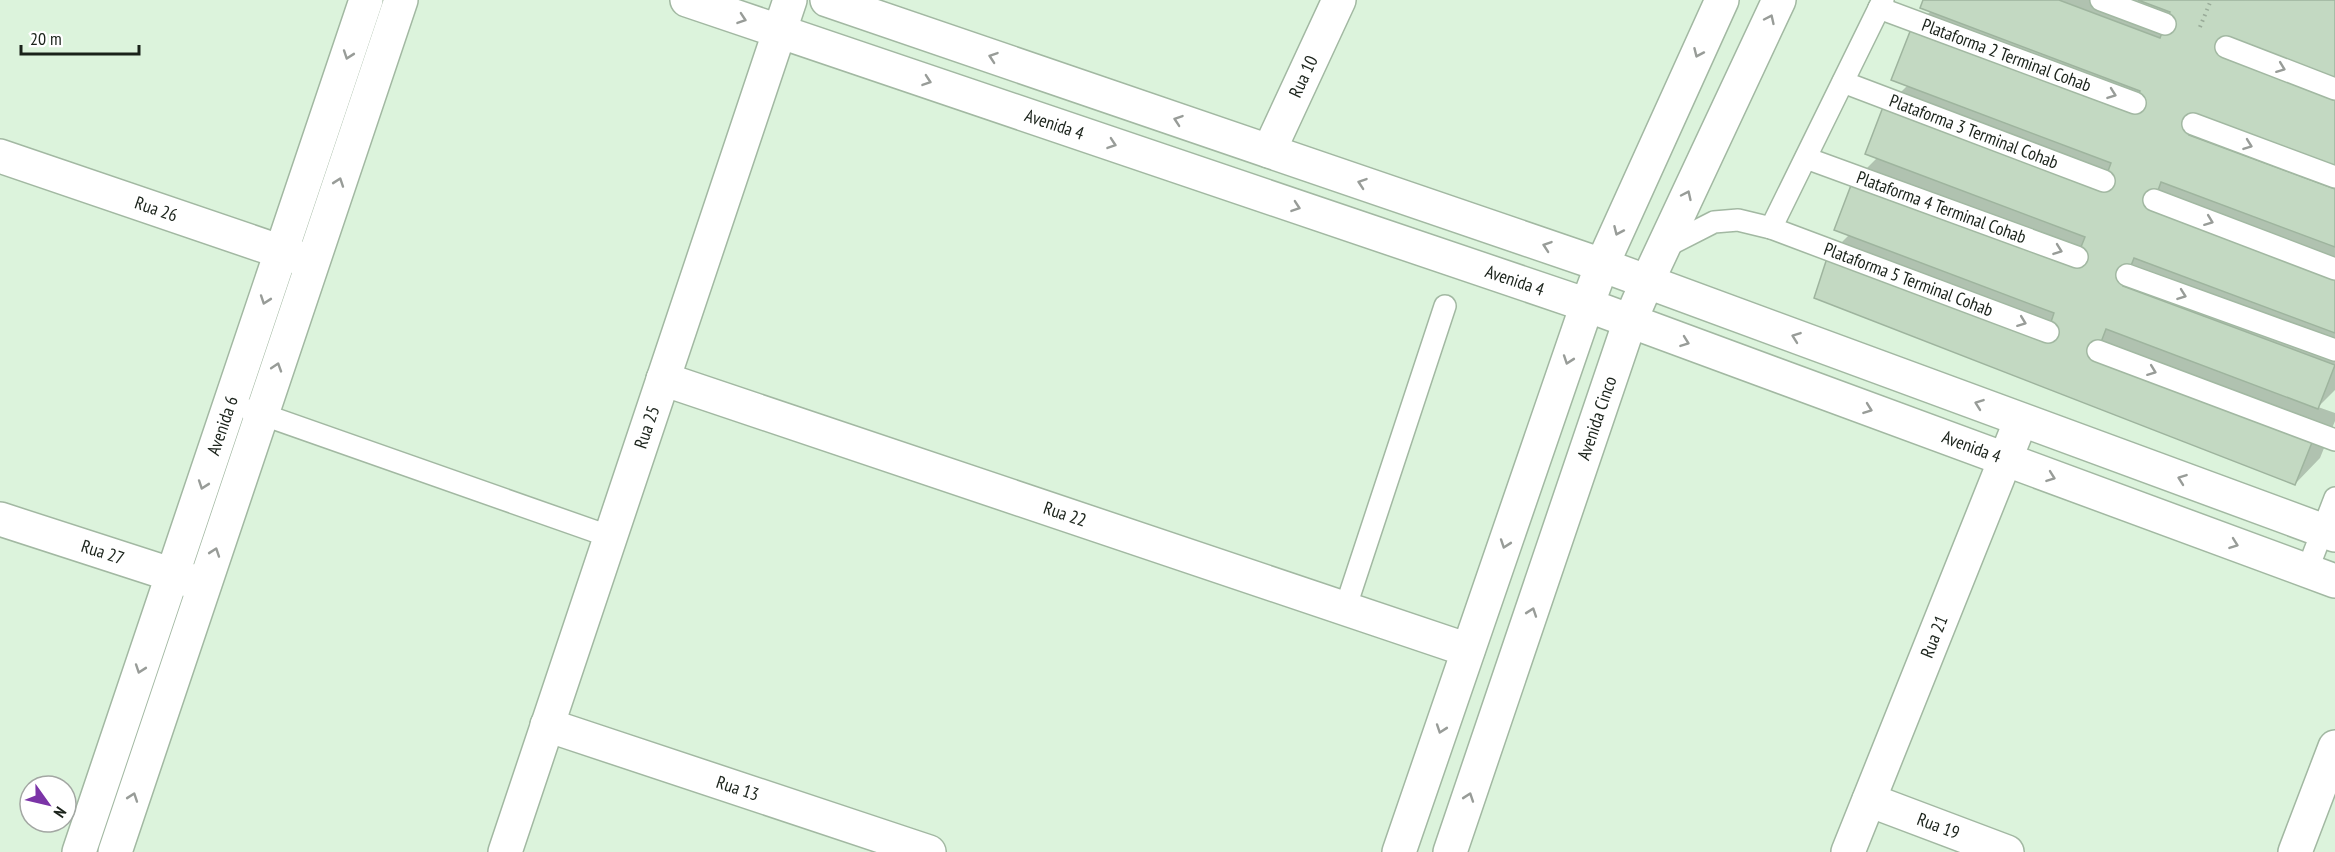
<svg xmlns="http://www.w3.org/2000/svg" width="2335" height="852" font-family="'PT Sans Narrow',sans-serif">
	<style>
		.shadow { fill: #0003 }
		.building { fill: #c3d9c2; stroke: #9eb49e; stroke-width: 1.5 }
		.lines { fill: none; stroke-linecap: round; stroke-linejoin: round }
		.service-casing { stroke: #a2b8a2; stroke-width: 24 }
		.minor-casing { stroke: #a2b8a2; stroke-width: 36 }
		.tertiary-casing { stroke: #a2b8a2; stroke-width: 36 }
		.secondary-casing { stroke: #a2b8a2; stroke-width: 36 }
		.path { stroke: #99ab99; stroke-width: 4; stroke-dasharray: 1.5 4.5; stroke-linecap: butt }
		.service { stroke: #fff; stroke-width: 21 }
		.minor { stroke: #fff; stroke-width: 33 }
		.tertiary { stroke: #fff; stroke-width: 33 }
		.secondary { stroke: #fff; stroke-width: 33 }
		.oneway { stroke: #989c98 }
		.labels { text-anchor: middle; stroke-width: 6; stroke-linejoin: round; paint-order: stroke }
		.street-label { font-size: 18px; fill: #1a221a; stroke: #fff }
	</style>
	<rect width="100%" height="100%" fill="#dcf3dc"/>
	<!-- shadow -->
	<path class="shadow" d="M1925,0H2335V390L2318,407L2335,413V421L2320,458L2295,484L1829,255L1850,234L1854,181L1878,157L1885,108L1908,85L1912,30L1931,11Z"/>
	<!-- building -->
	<path class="building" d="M1923,0H2059L2160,38L2170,12L2138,0H2335V170L2196,118L2189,135L2335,189V247L2161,182L2151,210L2335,278V333L2134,258L2123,286L2335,365L2318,409L2106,329L2095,358L2313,440L2295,485L1814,298L1828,255L2046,337L2054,313L1834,230L1853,180L2077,257L2085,237L1865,154L1883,107L2101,190L2111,163L1891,80L1911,29L2132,113L2140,91L1920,8Z"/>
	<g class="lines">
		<!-- service casing -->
		<g class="service-casing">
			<g id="service">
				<path d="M2101,0L2165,24"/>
				<path id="s1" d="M1879,8L2135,103"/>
				<path d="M2226,47L2335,89"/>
				<path id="s2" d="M1843,82L2104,181"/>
				<path d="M2193,124L2335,177"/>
				<path id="s3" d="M1806,158L2077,257"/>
				<path d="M2154,200L2335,269"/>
				<path d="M1771,228L1883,0"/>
				<path id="s4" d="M1663,248L1714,222L1738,220L1771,228L2048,332"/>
				<path d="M2127,275L2335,350"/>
				<path d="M2098,351L2335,440"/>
				<path d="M250,410L611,537"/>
				<path d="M2307,571L2335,498"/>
				<path d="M1345,609L1445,306"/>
			</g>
		</g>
		<!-- minor casing -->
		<g class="minor-casing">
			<g id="minor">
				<path id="s5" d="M1269,151L1339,0"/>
				<path id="s6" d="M0,156L308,261"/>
				<path id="s7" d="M663,379L1468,650"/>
				<path id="s8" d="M0,519L204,585"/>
				<path id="s9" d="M547,725L929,852"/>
				<path id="s10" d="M1869,800L2007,852"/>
				<path id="s11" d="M505,852L790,0"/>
				<path id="s12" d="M1848,852L2021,420"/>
				<path d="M2295,852L2335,747"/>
			</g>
		</g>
		<!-- tertiary casing -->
		<g class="tertiary-casing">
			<g id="tertiary">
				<path id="s13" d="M79,852L366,0"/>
				<path d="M115,852L401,0"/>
			</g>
		</g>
		<!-- secondary casing -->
		<g class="secondary-casing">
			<g id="secondary">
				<path id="s14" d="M687,0L1587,305L2335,581"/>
				<path d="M827,0L1602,265L2335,535"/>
				<path d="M1399,852L1587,305L1602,265L1722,0"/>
				<path id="s15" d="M1450,852L1630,321L1647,282L1779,0"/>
			</g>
		</g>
		<!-- path -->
		<path class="path" d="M2200,27L2211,0"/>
		<!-- service -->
		<use href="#service" class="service"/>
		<!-- minor -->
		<use href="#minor" class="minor"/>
		<!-- tertiary -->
		<use href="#tertiary" class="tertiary"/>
		<!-- secondary -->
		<use href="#secondary" class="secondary"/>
	</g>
	<!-- one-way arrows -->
	<defs><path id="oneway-chevron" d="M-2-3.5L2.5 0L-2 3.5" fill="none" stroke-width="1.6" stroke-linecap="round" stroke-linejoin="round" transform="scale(1.5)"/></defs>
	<g class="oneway">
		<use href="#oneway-chevron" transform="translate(742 19) rotate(19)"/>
		<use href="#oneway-chevron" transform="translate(1770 19) rotate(-65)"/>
		<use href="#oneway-chevron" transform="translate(1698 53) rotate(114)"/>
		<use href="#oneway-chevron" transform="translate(348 55) rotate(109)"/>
		<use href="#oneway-chevron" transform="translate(993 57) rotate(-161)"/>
		<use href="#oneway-chevron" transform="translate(2281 68) rotate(21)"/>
		<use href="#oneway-chevron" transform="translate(927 81) rotate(19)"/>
		<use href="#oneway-chevron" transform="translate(2112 94) rotate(20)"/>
		<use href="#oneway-chevron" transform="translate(1178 120) rotate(-161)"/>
		<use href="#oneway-chevron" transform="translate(1112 144) rotate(19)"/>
		<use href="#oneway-chevron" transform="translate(2248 145) rotate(20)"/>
		<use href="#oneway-chevron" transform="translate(339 182) rotate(-71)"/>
		<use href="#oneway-chevron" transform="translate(1362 183) rotate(-161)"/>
		<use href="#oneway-chevron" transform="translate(1687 195) rotate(-65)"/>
		<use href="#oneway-chevron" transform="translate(1296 207) rotate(19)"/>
		<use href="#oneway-chevron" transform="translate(2209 221) rotate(21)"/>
		<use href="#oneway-chevron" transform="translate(1618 231) rotate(114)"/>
		<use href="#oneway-chevron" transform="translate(1547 246) rotate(-161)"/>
		<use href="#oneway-chevron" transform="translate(2058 250) rotate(20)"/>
		<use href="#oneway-chevron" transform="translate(2182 295) rotate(20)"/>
		<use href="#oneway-chevron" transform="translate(265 300) rotate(109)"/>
		<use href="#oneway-chevron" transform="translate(2022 322) rotate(21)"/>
		<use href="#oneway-chevron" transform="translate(1796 337) rotate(-160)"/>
		<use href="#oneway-chevron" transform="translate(1685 342) rotate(20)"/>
		<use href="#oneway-chevron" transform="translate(1568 360) rotate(109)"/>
		<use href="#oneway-chevron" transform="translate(277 367) rotate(-72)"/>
		<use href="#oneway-chevron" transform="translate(2152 371) rotate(21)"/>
		<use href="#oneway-chevron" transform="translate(1979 404) rotate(-160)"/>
		<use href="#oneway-chevron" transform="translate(1868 409) rotate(20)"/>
		<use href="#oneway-chevron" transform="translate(2051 477) rotate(20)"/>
		<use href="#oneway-chevron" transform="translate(2182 479) rotate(-160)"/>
		<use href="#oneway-chevron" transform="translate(203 485) rotate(109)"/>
		<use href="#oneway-chevron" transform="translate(1505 544) rotate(109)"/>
		<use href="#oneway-chevron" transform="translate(2234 544) rotate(20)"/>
		<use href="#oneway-chevron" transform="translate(215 552) rotate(-71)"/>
		<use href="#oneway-chevron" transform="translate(1532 612) rotate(-71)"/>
		<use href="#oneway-chevron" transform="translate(140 669) rotate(109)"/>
		<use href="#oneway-chevron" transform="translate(1441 729) rotate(109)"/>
		<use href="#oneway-chevron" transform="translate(133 797) rotate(-71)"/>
		<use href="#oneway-chevron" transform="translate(1469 797) rotate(-71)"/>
	</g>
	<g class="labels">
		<!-- street labels -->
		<g class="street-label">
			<text dy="6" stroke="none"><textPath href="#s1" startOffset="136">Plataforma 2 Terminal Cohab</textPath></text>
			<text dy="6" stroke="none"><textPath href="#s5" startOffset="82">Rua 10</textPath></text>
			<text dy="6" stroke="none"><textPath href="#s14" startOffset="388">Avenida 4</textPath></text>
			<text dy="6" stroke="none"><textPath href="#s2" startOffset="140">Plataforma 3 Terminal Cohab</textPath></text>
			<text dy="6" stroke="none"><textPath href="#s3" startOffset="144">Plataforma 4 Terminal Cohab</textPath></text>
			<text dy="6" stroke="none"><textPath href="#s6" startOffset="165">Rua 26</textPath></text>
			<text dy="6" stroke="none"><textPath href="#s4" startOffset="262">Plataforma 5 Terminal Cohab</textPath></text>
			<text dy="6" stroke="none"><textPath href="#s14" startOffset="874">Avenida 4</textPath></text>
			<text dy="6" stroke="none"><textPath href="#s15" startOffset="458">Avenida Cinco</textPath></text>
			<text dy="6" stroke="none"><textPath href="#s13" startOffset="450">Avenida 6</textPath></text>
			<text dy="6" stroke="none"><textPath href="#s11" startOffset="448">Rua 25</textPath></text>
			<text dy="6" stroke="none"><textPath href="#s14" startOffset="1360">Avenida 4</textPath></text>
			<text dy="6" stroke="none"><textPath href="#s7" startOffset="424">Rua 22</textPath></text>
			<text dy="6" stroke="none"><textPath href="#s8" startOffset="108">Rua 27</textPath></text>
			<text dy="6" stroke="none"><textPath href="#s12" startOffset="232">Rua 21</textPath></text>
			<text dy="6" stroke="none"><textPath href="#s9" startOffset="201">Rua 13</textPath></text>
			<text dy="6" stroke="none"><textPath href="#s10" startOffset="74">Rua 19</textPath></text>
		</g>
	</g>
	<!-- north arrow -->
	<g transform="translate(48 804) rotate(124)"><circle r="28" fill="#ffffff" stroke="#a3a7a3" stroke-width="1.5"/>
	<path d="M0-4.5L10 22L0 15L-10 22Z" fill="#7b34a7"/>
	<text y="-9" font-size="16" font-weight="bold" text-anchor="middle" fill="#1a221a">N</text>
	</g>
	<!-- scale -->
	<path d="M21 45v9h118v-9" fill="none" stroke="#1a221a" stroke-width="3"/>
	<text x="30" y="45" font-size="18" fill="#1a221a" stroke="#ffffff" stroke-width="4.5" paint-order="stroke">20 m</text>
</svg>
